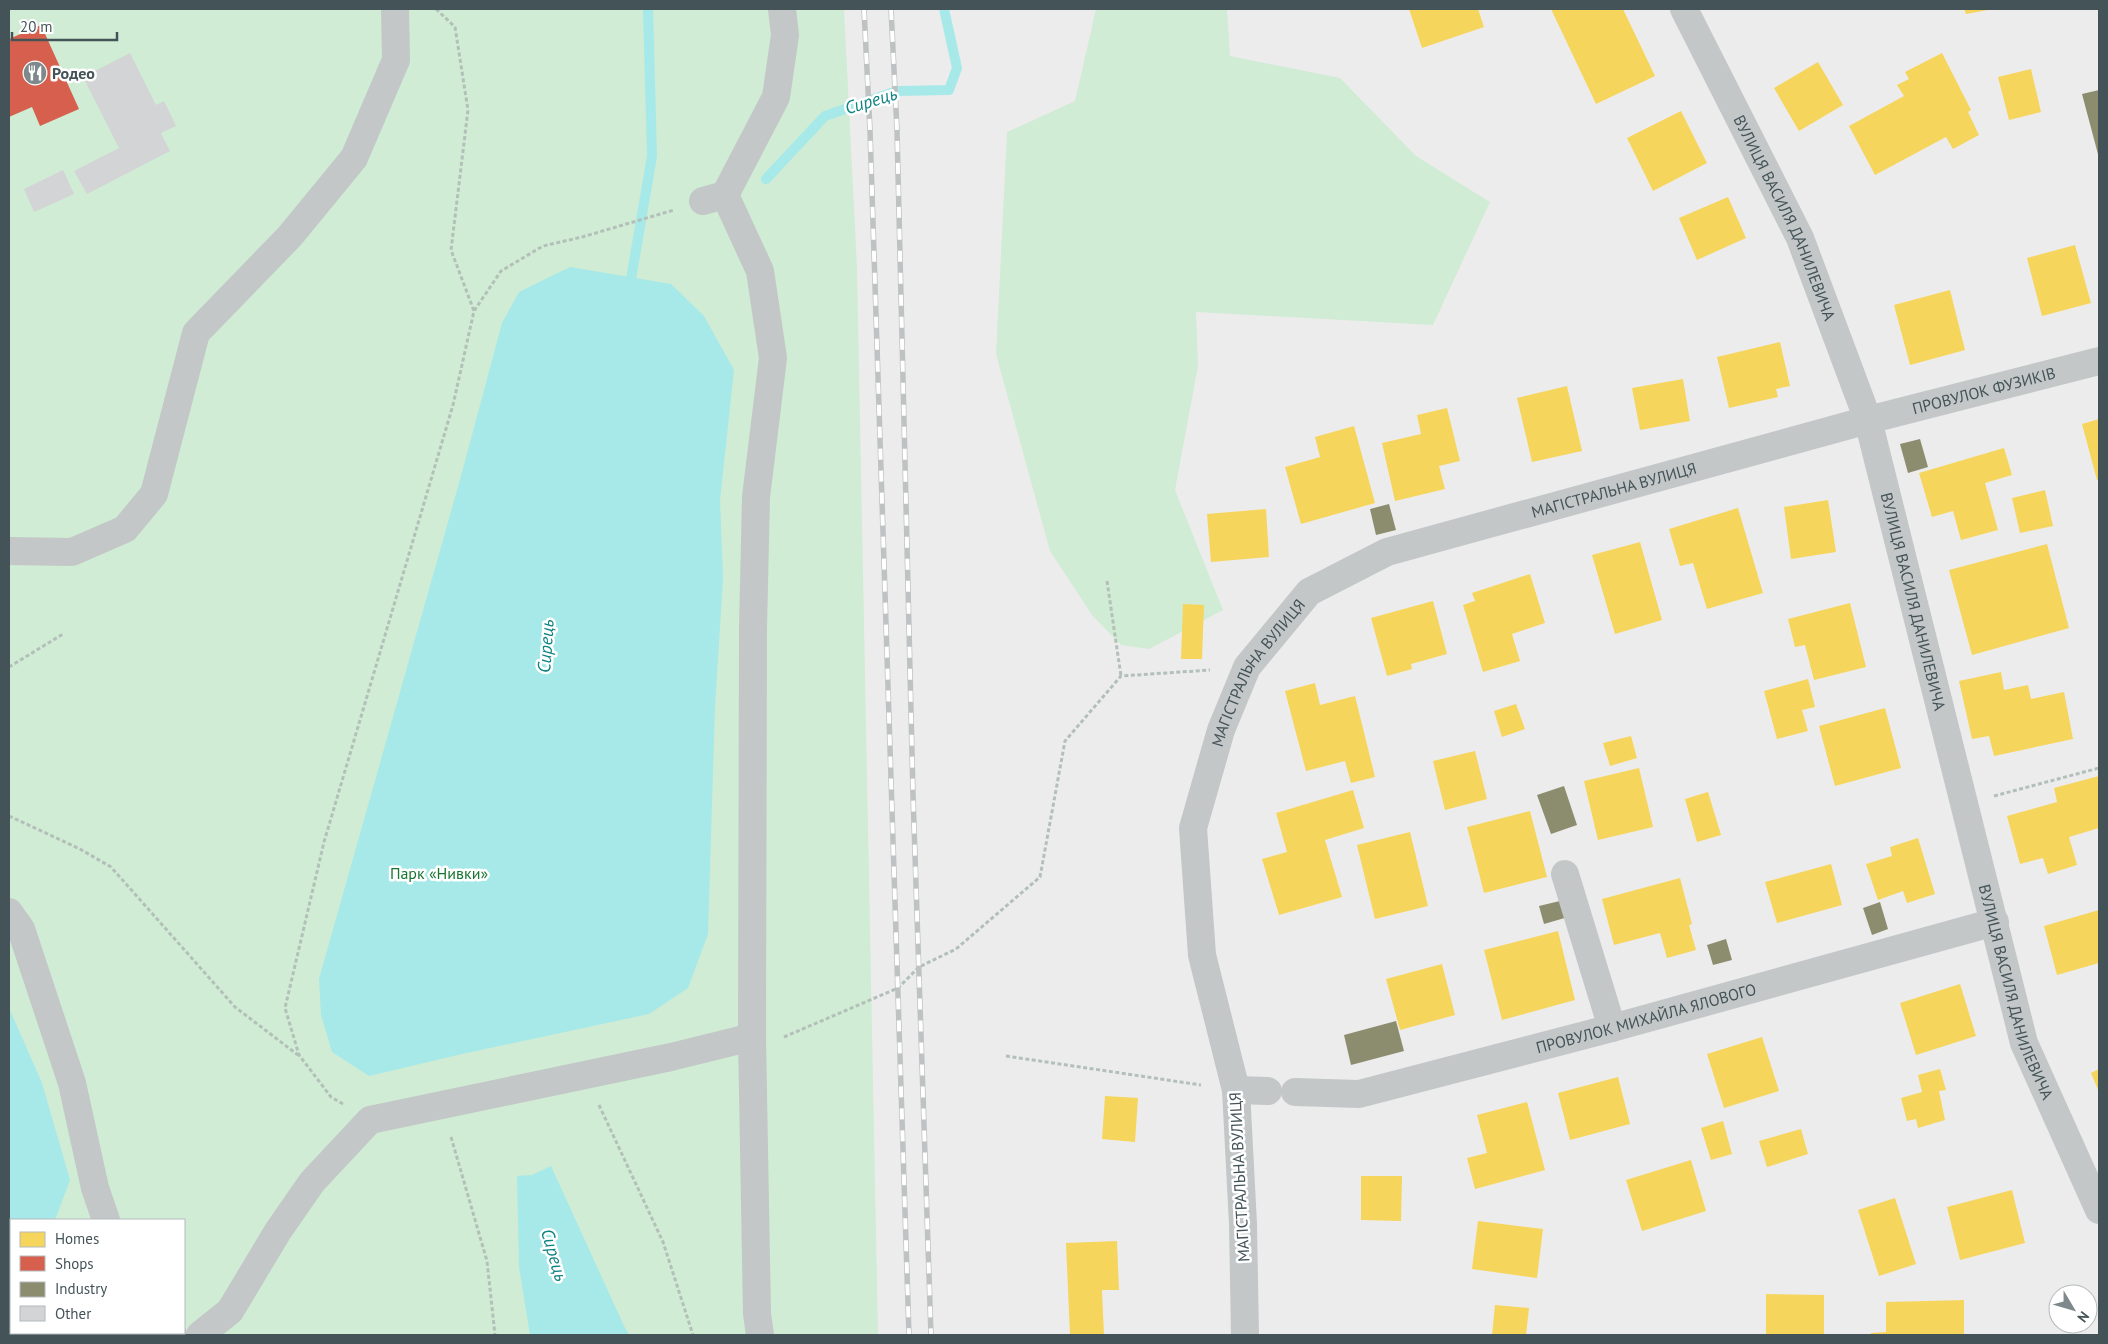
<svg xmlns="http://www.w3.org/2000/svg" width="2108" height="1344" font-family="'PT Sans',sans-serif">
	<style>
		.green { fill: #d0ecd4; fill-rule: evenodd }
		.water { fill: #a6e9e8 }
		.homes { fill: #f6d55c }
		.shops { fill: #d6604d }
		.industry { fill: #8c8c6e }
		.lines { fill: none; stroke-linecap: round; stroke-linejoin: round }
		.stream { stroke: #a6e9e8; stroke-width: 10 }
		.building { fill: #d3d4d5 }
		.path { stroke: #b3c0b9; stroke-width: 3; stroke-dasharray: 4 2.5; stroke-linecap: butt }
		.minor { stroke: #c3c7c8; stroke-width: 28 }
		.rail-casing { stroke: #bfc2c3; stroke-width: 5.5 }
		.rail { stroke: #fff; stroke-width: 4; stroke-dasharray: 11; stroke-linecap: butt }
		.labels { text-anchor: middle; stroke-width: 5; stroke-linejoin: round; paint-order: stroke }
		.poi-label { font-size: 16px; font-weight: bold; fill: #445358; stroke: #fff; text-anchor: start }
		.street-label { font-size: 16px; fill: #445358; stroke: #fff }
		.park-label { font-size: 16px; fill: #187632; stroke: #fff }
		.water-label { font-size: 18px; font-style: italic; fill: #0f8382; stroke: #fff }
	</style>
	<rect width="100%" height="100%" fill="#edecec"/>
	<!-- green -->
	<g class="green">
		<path d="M9,9H844L857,267L878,1335H9ZM11,1220H184V1333H11Z"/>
		<path d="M1096,9H1227L1230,56L1340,78L1416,156L1490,202L1433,325L1196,312L1198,366L1175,490L1223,610L1149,649L1121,645L1092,615L1050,551L996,354L1007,132L1075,101Z"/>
	</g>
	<!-- water -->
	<g class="water">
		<path d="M570,267L671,284L704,316L734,370L720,500L723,578L715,706L708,934L688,988L649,1014L462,1054L369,1076L332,1052L321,1015L319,979L461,476L502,323L519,292Z"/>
		<path d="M9,1008L42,1083L70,1180L55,1220H11V1259L9,1260Z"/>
		<path d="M551,1166L624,1326L629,1335H530L519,1267L517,1176L532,1175Z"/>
	</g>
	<!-- homes -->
	<g class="homes">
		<path d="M1409,9H1478L1484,27L1422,48Z"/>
		<path d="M1551,9H1623L1655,76L1596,104Z"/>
		<path d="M1964,9H1988V10L1966,14Z"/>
		<path d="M1942,53L1971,110L1968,112L1979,135L1953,149L1946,137L1875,175L1849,126L1904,96L1897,85L1909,79L1905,72Z"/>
		<path d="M1818,62L1843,105L1799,131L1774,88Z"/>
		<path d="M2031,69L2041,112L2009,120L1998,77Z"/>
		<path d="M1681,111L1707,163L1653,191L1627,138Z"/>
		<path d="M1728,197L1746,238L1697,260L1679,218Z"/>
		<path d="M2075,245L2091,303L2042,316L2027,258Z"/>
		<path d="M1950,290L1965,350L1910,365L1894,305Z"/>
		<path d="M1780,342L1790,386L1776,389L1778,397L1729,408L1717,357Z"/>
		<path d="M1683,379L1690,421L1640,430L1632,388Z"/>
		<path d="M1567,386L1582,451L1532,462L1517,398Z"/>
		<path d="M1447,408L1460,461L1439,466L1445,489L1395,501L1382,443L1421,434L1417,415Z"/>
		<path d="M2099,419V479L2097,480L2082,424Z"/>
		<path d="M1354,426L1375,503L1301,524L1285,467L1320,457L1315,437Z"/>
		<path d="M2004,448L2012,475L1985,483L1998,530L1961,540L1953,511L1932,517L1919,473Z"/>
		<path d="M2045,490L2053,526L2020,533L2012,498Z"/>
		<path d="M1828,500L1836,552L1791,559L1784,507Z"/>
		<path d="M1738,508L1763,593L1707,609L1693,563L1680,566L1669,529Z"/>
		<path d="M1266,509L1269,557L1211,562L1207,514Z"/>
		<path d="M1640,542L1662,620L1615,634L1592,555Z"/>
		<path d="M2047,544L2069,628L1972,655L1949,570Z"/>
		<path d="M1530,574L1545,623L1512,634L1520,661L1483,672L1463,605L1475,601L1472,593Z"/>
		<path d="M1433,601L1447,654L1411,664L1412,669L1387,676L1371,618Z"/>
		<path d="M1850,603L1866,667L1814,680L1805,645L1795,647L1788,619Z"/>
		<path d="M1183,604L1204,605L1202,659H1181Z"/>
		<path d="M2001,672L2004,690L2028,685L2031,699L2064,692L2073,739L1994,756L1989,736L1972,739L1959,681Z"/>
		<path d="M1808,679L1815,707L1802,710L1808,731L1777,739L1764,691Z"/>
		<path d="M1315,683L1320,705L1355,696L1375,777L1351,783L1345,761L1306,771L1285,691Z"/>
		<path d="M1516,704L1525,729L1502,737L1494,711Z"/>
		<path d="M1885,708L1901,768L1835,786L1819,726Z"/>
		<path d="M1631,736L1637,758L1610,766L1603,743Z"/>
		<path d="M1475,751L1487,799L1445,810L1433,761Z"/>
		<path d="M1639,768L1653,827L1598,840L1584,781Z"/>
		<path d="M2099,776V828L2069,837L2077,865L2048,874L2043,858L2020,864L2007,816L2057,802L2054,788Z"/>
		<path d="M1353,790L1364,828L1325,840L1342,897L1279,915L1262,859L1287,852L1276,813Z"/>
		<path d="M1708,792L1721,835L1697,842L1685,799Z"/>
		<path d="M1530,811L1547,877L1484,893L1467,827Z"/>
		<path d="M1410,832L1428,906L1375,919L1357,845Z"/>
		<path d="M1918,838L1935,894L1907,903L1903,891L1878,900L1866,864L1892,856L1890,847Z"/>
		<path d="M1831,864L1842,905L1777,923L1765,882Z"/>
		<path d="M1680,878L1692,924L1689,925L1696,950L1667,958L1660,933L1614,945L1602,899Z"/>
		<path d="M2099,910V963L2057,975L2044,926Z"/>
		<path d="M1558,931L1575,1000L1502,1020L1484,950Z"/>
		<path d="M1442,964L1455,1015L1400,1030L1386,979Z"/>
		<path d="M1960,984L1976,1036L1916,1055L1900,1003Z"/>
		<path d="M1762,1037L1779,1091L1724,1108L1707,1054Z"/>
		<path d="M1940,1069L1946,1090L1939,1091L1945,1120L1918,1128L1916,1119L1907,1121L1901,1098L1922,1092L1918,1075Z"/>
		<path d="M2099,1069V1092L2091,1073Z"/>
		<path d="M1618,1077L1630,1124L1570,1140L1558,1093Z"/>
		<path d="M1105,1096L1138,1098L1135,1142L1102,1139Z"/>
		<path d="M1527,1102L1545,1170L1475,1189L1467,1158L1487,1153L1477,1115Z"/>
		<path d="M1723,1121L1732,1154L1711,1160L1701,1128Z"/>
		<path d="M1801,1129L1808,1154L1767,1167L1759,1141Z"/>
		<path d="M1691,1160L1706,1211L1642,1231L1626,1180Z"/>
		<path d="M1361,1176H1402L1401,1221L1361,1220Z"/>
		<path d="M2012,1190L2025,1243L1960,1260L1947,1207Z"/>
		<path d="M1895,1198L1916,1264L1879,1276L1858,1210Z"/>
		<path d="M1478,1221L1543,1229L1537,1278L1472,1269Z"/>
		<path d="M1117,1241L1119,1290H1102L1104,1335H1070L1066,1243Z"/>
		<path d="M1766,1294L1824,1295V1335H1766Z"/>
		<path d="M1964,1300V1335H1871V1333L1886,1332V1302Z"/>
		<path d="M1495,1305L1529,1308L1526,1335H1492Z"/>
	</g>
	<!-- shops -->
	<path class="shops" d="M41,25L79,109L40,126L32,107L9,117V39Z"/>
	<!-- industry -->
	<g class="industry">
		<path d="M2099,90V158L2082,94Z"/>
		<path d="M1920,439L1928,467L1908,473L1900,444Z"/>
		<path d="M1389,504L1396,530L1376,535L1370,509Z"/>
		<path d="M1564,786L1577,825L1551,834L1537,795Z"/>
		<path d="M1564,900L1568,917L1544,924L1539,906Z"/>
		<path d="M1880,902L1888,929L1872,935L1863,908Z"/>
		<path d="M1726,939L1732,960L1713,965L1707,945Z"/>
		<path d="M1396,1021L1404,1051L1351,1065L1344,1035Z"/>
	</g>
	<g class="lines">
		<!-- stream -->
		<g class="stream">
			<path d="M766,179L825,116L897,91L949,90L957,68L944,9"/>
			<path d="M629,291L652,156L648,9"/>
		</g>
	</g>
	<!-- building -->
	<g class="building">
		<path d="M130,53L156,105L164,101L176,126L161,133L170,151L87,194L74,171L119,148L83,77Z"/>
		<path d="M63,170L74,194L34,212L24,189Z"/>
	</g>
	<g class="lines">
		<!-- path -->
		<g class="path">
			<path d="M436,9L455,27L468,110L451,250L474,311"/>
			<path d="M1107,581L1121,676"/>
			<path d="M9,667L63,634"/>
			<path d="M1994,796L2099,768"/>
			<path d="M9,816L80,849L111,867L235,1007L298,1055"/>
			<path d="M784,1037L898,988L919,967L956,949L1040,877L1065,741L1121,676L1210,670"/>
			<path d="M1006,1056L1201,1085"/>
			<path d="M343,1104L331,1097L299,1055L285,1008L324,842L453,405L474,311L501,271L543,246L582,237L674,210"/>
			<path d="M599,1105L663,1242L693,1335"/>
			<path d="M451,1137L487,1261L495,1335"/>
			<path d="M9,1276H11"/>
		</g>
		<!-- minor -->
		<g class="minor">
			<path id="s1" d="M1684,9L1800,238L1868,420L2024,1043L2099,1210"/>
			<path d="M725,195L760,271L773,358L756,497L753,628L752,1037L757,1314L760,1335"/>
			<path d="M703,201L725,195L776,97L785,35L782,9"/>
			<path d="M9,551L72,552L125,529L154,494L196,333L290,236L354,158L396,60L395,9"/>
			<path d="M1565,874L1612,1028"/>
			<path d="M9,912L21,929L72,1083L95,1188L106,1220"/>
			<path d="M1236,1090L1268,1091"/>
			<path id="s2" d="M1295,1092L1359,1094L1612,1028L1995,922"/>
			<path d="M170,1333L173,1335"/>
			<path d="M200,1335L230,1311L278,1231L312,1182L370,1120L671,1057L752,1037"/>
			<path id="s3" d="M1245,1335L1243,1224L1236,1090L1202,955L1193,828L1221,730L1247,667L1309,592L1387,552L1868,420L2099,361"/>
		</g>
		<!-- rail casing -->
		<g class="rail-casing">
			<g id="rail">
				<path d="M864,9L870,130L909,1335"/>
				<path d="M891,9L897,130L913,795L931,1335"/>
			</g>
		</g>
		<!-- rail -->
		<use href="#rail" class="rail"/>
	</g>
	<!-- icons -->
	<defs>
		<g id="restaurant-disc" transform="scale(1.25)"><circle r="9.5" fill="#7f898c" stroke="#fff"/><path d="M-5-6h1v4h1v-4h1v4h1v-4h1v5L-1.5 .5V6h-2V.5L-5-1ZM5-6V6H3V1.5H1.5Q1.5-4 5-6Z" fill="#fff"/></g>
	</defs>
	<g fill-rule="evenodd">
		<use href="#restaurant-disc" x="35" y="73"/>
	</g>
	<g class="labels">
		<!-- poi labels -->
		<g class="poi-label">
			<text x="52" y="79">Родео</text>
		</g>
		<!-- street labels -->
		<g class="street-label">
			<text dy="6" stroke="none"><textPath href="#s1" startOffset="232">ВУЛИЦЯ ВАСИЛЯ ДАНИЛЕВИЧА</textPath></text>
			<text dy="6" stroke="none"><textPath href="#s3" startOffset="1485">ПРОВУЛОК ФУЗИКІВ</textPath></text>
			<text dy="6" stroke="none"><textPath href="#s3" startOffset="1102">МАГІСТРАЛЬНА ВУЛИЦЯ</textPath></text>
			<text dy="6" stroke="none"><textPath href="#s1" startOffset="638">ВУЛИЦЯ ВАСИЛЯ ДАНИЛЕВИЧА</textPath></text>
			<text dy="6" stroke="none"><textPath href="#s3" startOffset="682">МАГІСТРАЛЬНА ВУЛИЦЯ</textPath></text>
			<text dy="6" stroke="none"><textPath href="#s1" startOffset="1042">ВУЛИЦЯ ВАСИЛЯ ДАНИЛЕВИЧА</textPath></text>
			<text dy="6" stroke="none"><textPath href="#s2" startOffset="361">ПРОВУЛОК МИХАЙЛА ЯЛОВОГО</textPath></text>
			<text transform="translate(1239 1177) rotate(-93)" y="6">МАГІСТРАЛЬНА ВУЛИЦЯ</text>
		</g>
		<!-- park labels -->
		<g class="park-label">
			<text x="439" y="879">Парк «Нивки»</text>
		</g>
		<!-- water labels -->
		<g class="water-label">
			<text transform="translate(871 101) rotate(-17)" y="6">Сирець</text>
			<text transform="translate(546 646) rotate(-86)" y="6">Сирець</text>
			<text transform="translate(554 1255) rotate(74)" y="6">Сирець</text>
		</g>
	</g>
	<!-- border -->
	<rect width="2108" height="1344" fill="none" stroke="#445358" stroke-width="20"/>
	<!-- legend -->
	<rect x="10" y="1219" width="175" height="115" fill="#ffffff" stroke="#b4babc"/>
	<rect x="20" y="1232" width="25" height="15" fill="#f6d55c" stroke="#b4babc"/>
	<text x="55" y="1244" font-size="15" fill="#445358">Homes</text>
	<rect x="20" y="1256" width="25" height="15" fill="#d6604d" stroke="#b4babc"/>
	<text x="55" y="1269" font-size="15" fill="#445358">Shops</text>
	<rect x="20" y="1282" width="25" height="15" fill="#8c8c6e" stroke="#b4babc"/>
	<text x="55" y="1294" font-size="15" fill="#445358">Industry</text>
	<rect x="20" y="1306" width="25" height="15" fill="#d3d4d5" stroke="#b4babc"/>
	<text x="55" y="1319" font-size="15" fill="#445358">Other</text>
	<!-- north arrow -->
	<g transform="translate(2073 1309) rotate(128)"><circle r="24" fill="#ffffff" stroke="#b4babc"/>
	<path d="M0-4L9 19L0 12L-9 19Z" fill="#7f898c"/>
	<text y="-8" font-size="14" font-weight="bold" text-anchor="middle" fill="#445358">N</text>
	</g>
	<!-- scale -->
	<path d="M12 32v8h105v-8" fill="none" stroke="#445358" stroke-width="2.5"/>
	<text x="20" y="32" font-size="15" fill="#445358" stroke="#ffffff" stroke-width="4" paint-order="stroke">20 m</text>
</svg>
